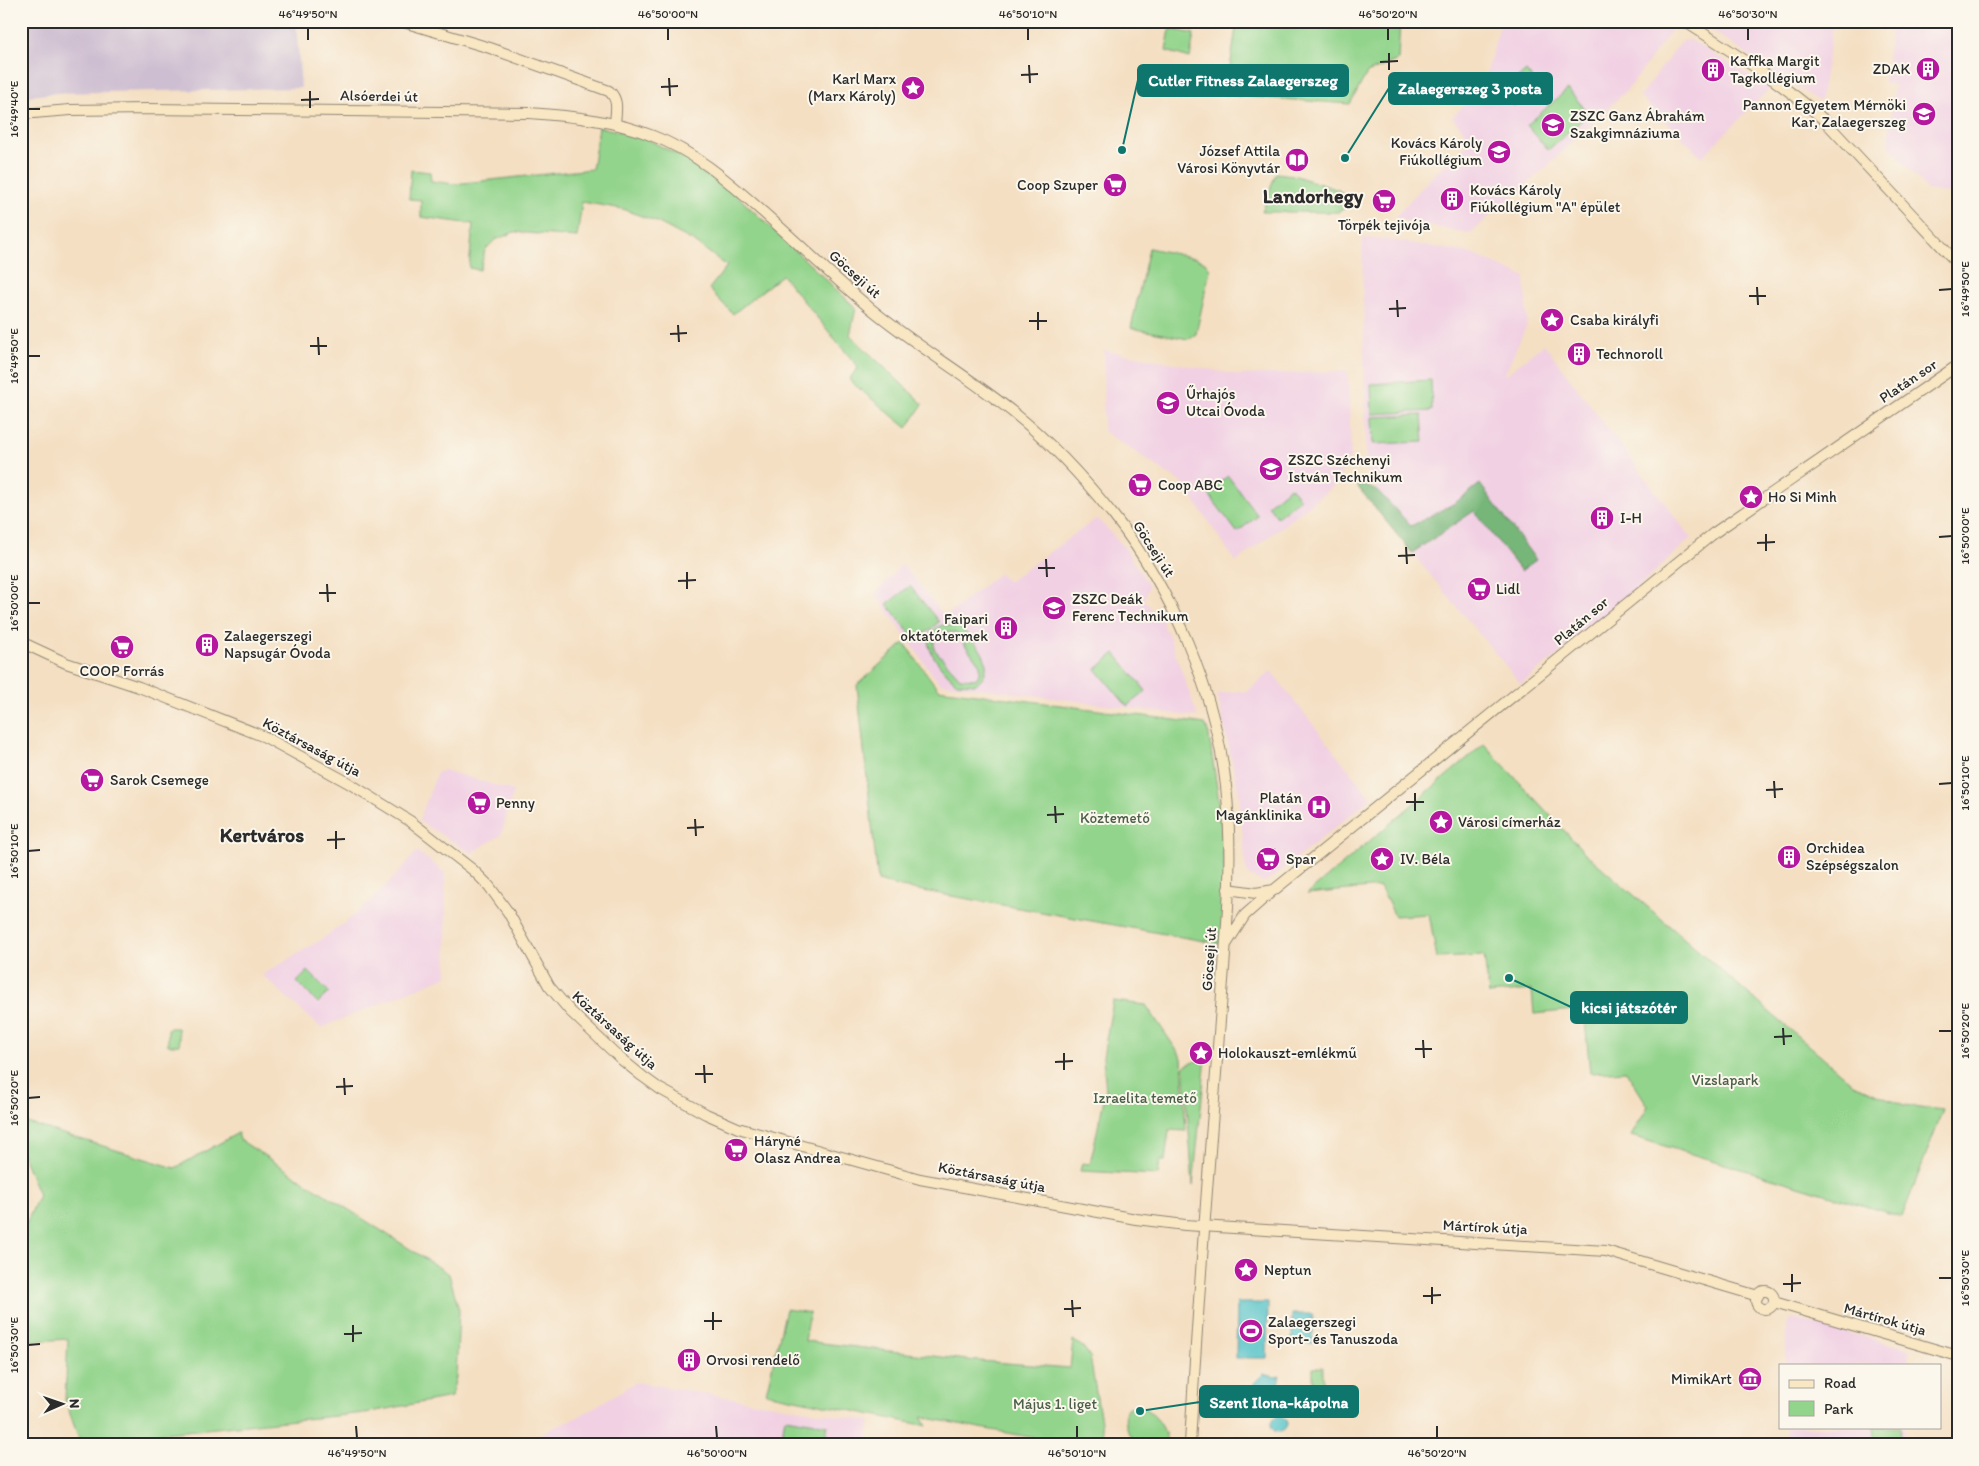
<svg xmlns="http://www.w3.org/2000/svg" width="1979" height="1466" font-family="Itim,sans-serif">
	<style>
		.built { fill: #f1d0e3 }
		.industrial { fill: #cebed1 }
		.green { fill: #93d48c; stroke: #5f805c; fill-rule: evenodd }
		.forest { fill: #76b678; stroke: #507052 }
		.water { fill: #55c3c9; stroke: #40777a }
		.lines { fill: none; stroke-linecap: round; stroke-linejoin: round }
		.secondary-casing { stroke: #908576; stroke-width: 12 }
		.secondary { stroke: #f9e7c3; stroke-width: 10 }
		.ticks { fill: none; stroke: #2b2b2b; stroke-width: 2 }
		.labels { text-anchor: middle; stroke-width: 4; stroke-linejoin: round; paint-order: stroke }
		.poi-label { font-size: 15px; fill: #2b2b2b; stroke: #fbf7ec; text-anchor: start }
		.street-label { font-size: 15px; fill: #2b2b2b; stroke: #fbf7ec }
		.park-label { font-size: 15px; fill: #4a5e48; stroke: #fbf7ec }
		.district-label { font-size: 20px; font-weight: bold; fill: #2b2b2b; stroke: #fbf7ec }
		.leader { fill: none; stroke: #0f766e; stroke-width: 2 }
		.callout-dot { fill: #0f766e; stroke: #fbf7ec; stroke-width: 2 }
		.callout { fill: #0f766e; stroke: #0f766e; stroke-width: 2 }
		.callout-label { font-size: 16px; text-anchor: middle; font-weight: bold; fill: #fff }
		.neatline { fill: none; stroke: #2b2b2b; stroke-width: 2 }
		.ticks-label { font-size: 12px; text-anchor: middle; fill: #2b2b2b }
	</style>
	<rect width="100%" height="100%" fill="#fbf7ec"/>
	<filter id="ink" filterUnits="userSpaceOnUse"><feTurbulence type="fractalNoise" baseFrequency=".02" numOctaves="2"/><feDisplacementMap in="SourceGraphic" scale="10" xChannelSelector="R" yChannelSelector="G"/><feConvolveMatrix kernelMatrix="1 2 1 2 8 2 1 2 1" color-interpolation-filters="sRGB"/></filter>
	<filter id="wash" filterUnits="userSpaceOnUse"><feTurbulence type="fractalNoise" baseFrequency=".0096" numOctaves="4" result="noise"/><feDisplacementMap in="SourceGraphic" scale="20" xChannelSelector="R" yChannelSelector="G"/><feGaussianBlur stdDeviation="1.12" result="paint"/><feColorMatrix in="noise" values="0 0 0 0 0 0 0 0 0 0 0 0 0 0 0 0 0 1.4 0 .05"/><feComposite in="paint" operator="in"/></filter>
	<g filter="url(#wash)">
		<rect width="100%" height="100%" fill="#f4dfc2"/>
		<!-- built -->
		<g class="built">
			<path d="M1278,21H1373V25Z"/>
			<path d="M1501,21H1656L1671,31L1630,87L1550,164L1469,234L1394,218L1435,173L1472,140L1452,117L1483,86Z"/>
			<path d="M1697,21H1834L1820,102Z"/>
			<path d="M1892,21H1958V195L1927,190L1888,144L1894,85L1884,83Z"/>
			<path d="M1685,40L1692,41L1770,88L1702,157L1640,97L1680,43Z"/>
			<path d="M1362,238H1377L1467,252L1525,277L1527,324L1504,376L1544,344L1691,538L1604,618L1521,684L1412,553L1474,510L1520,571L1536,559L1480,484L1455,503L1411,526L1378,491L1366,466Z"/>
			<path d="M1104,350L1239,375L1348,371L1351,455L1335,485L1236,562L1182,483L1103,431Z"/>
			<path d="M1097,518L1124,547L1149,586L1144,600L1164,623L1162,625L1168,633L1198,717L939,683L875,594L902,564L945,617L999,573L1008,582Z"/>
			<path d="M1271,671L1371,798L1271,879L1264,882L1249,876L1246,870L1239,794L1217,694L1240,691L1246,692Z"/>
			<path d="M444,770L514,791L501,835L471,853L419,821L437,773Z"/>
			<path d="M417,851L445,873L447,976L321,1028L262,975L319,941L346,922L372,900L399,872Z"/>
			<path d="M1793,1318L1910,1349L1909,1365H1786V1324Z"/>
			<path d="M636,1382L870,1421L867,1445H528V1439L578,1417Z"/>
			<path d="M1785,1427H1905L1904,1445H1785Z"/>
		</g>
		<!-- industrial -->
		<path class="industrial" d="M21,21H296L301,88L56,93L21,97Z"/>
		<!-- green -->
		<g class="green">
			<path d="M1237,21L1373,25V21H1400L1398,60L1367,73L1350,104L1226,95Z"/>
			<path d="M1170,29L1194,34L1190,58L1166,51Z"/>
			<path d="M1526,71L1538,86L1513,106L1502,92Z"/>
			<path d="M1568,89L1589,114L1548,150L1527,125Z"/>
			<path d="M599,127L641,136L713,173L856,308L850,335L923,404L907,428L849,380L858,367L782,275L733,314L709,289L727,266L695,242L657,222L623,209L582,202L577,237L514,232L495,240L485,250L480,270L469,268L473,224L421,217V200L409,199L411,170L430,172L431,181L454,184L592,169Z"/>
			<path d="M1276,173L1293,175L1339,190L1348,199L1345,208L1338,212H1262Z"/>
			<path d="M1149,248L1195,258L1205,262L1210,270L1196,334L1188,339L1131,328Z"/>
			<path d="M1431,380L1432,411L1372,414L1371,384Z"/>
			<path d="M1422,415L1424,442L1373,444L1372,417Z"/>
			<path d="M1228,476L1258,516L1237,532L1207,492Z"/>
			<path d="M1290,487L1300,499L1277,517L1268,505Z"/>
			<path d="M910,586L939,622L916,641L887,604Z"/>
			<path d="M942,625L960,627C976,643 1000,665 976,684L957,683C946,674 920,647 931,632C934,629 938,627 942,625ZM941,631L956,633L980,665V672L976,679L960,678L934,649V634Z"/>
			<path d="M904,643L938,689L1205,724L1208,729L1219,801L1224,862L1225,940L1221,944L901,887L878,881L857,685Z"/>
			<path d="M1115,653L1146,691L1127,706L1096,669Z"/>
			<path d="M1484,744L1585,853L1853,1084L1904,1105L1943,1110L1902,1217L1631,1136L1648,1106L1626,1071L1590,1073L1584,1009L1534,1014L1532,990L1489,994L1484,956L1437,958L1429,914L1395,916L1380,887L1307,894Z"/>
			<path d="M308,971L329,992L318,1003L297,982Z"/>
			<path d="M1113,1001L1146,1005L1182,1058L1186,1131L1169,1130L1165,1161H1160L1158,1175L1080,1171L1082,1163L1090,1164L1106,1090L1103,1057Z"/>
			<path d="M168,1028H178L180,1045H168Z"/>
			<path d="M1206,1057L1193,1186L1184,1066Z"/>
			<path d="M21,1121L175,1168L238,1133L240,1140L449,1274L459,1310L456,1377L451,1397L365,1413L116,1438L79,1439L65,1400L68,1339L21,1342V1235L39,1195L21,1151Z"/>
			<path d="M786,1309L810,1313L805,1341L967,1360L1070,1368L1073,1340L1084,1348L1090,1357L1105,1445H1063L1062,1443L921,1417L927,1426L766,1393Z"/>
			<path d="M1323,1367V1387H1313V1368Z"/>
			<path d="M1135,1404C1152,1410 1167,1426 1167,1445H1137C1129,1432 1122,1424 1127,1409Z"/>
			<path d="M785,1418L828,1425L824,1445H780Z"/>
			<path d="M1874,1427H1901L1900,1441L1873,1440Z"/>
		</g>
		<!-- forest -->
		<path class="forest" d="M1353,481L1378,491L1411,526L1455,503L1480,484L1536,560L1521,571L1474,511L1412,553Z"/>
		<!-- water -->
		<g class="water">
			<path d="M1237,1303H1268L1267,1358H1236Z"/>
			<path d="M1292,1314H1313V1343H1290V1339L1292,1338Z"/>
			<path d="M1263,1374L1276,1377L1280,1376L1278,1384L1270,1388L1268,1392L1254,1393V1383Z"/>
			<circle cx="1279" cy="1424" r="8"/>
		</g>
	</g>
	<g filter="url(#ink)">
		<g class="lines">
			<!-- secondary casing -->
			<g class="secondary-casing">
				<g id="secondary">
					<path d="M400,21L490,48L609,91C619,100 616,110 615,123"/>
					<path d="M1684,21C1732,52 1780,81 1823,119L1958,264"/>
					<path d="M21,114L70,110L147,109L529,113C571,116 613,120 653,136C696,152 729,182 763,212C799,244 834,278 870,308C916,346 968,376 1014,413C1049,441 1086,481 1114,516C1173,591 1215,691 1226,786C1233,851 1228,916 1223,981C1220,1020 1217,1059 1214,1099C1205,1214 1196,1329 1190,1445"/>
					<path d="M21,642L66,663L139,687L265,737L347,782L410,821L473,870L489,886L508,912L549,986L570,1011L621,1059L642,1076L660,1089L706,1114L738,1128L920,1179L1136,1219L1185,1225L1606,1251L1758,1296"/>
					<path d="M1228,889L1256,893L1274,890L1714,533L1958,365"/>
					<path d="M1227,943L1245,915L1271,892"/>
					<circle cx="1765" cy="1300" r="9"/>
					<path d="M1774,1302L1958,1356"/>
				</g>
			</g>
			<!-- secondary -->
			<use href="#secondary" class="secondary"/>
		</g>
	</g>
	<!-- ticks -->
	<path class="ticks" d="M308,28V40M668,28V40M1028,28V40M1388,28V40M1748,28V40M1389,53V70M1380,62L1398,61M1029,65L1030,83M1021,75L1038,74M669,78L670,96M661,87L678,86M310,91V108M301,100L319,99M28,109H40M1757,287L1758,305M1939,290L1952,289M1749,296H1766M1397,300L1398,317M1389,309L1406,308M1038,312V330M1029,321H1047M678,325L679,342M670,334L687,333M318,337L319,355M310,346H327M28,356H40M1766,534V551M1939,537L1952,536M1757,543L1775,542M1406,547L1407,564M1398,556L1415,555M1046,559L1047,577M1038,568H1055M687,572V589M678,581L696,580M327,584L328,602M319,593H336M28,603H40M1774,781L1775,798M1939,784L1952,783M1766,790L1783,789M1415,793V811M1406,802H1424M1055,806L1056,823M1047,815L1064,814M695,819L696,836M687,828L704,827M336,831V849M327,840L345,839M28,851L40,850M1783,1028L1784,1045M1939,1031H1952M1774,1037L1792,1036M1423,1040L1424,1058M1415,1049H1432M1064,1053V1070M1055,1062L1073,1061M704,1065L705,1083M695,1074H713M344,1078L345,1095M336,1087L353,1086M28,1098L40,1097M1792,1274V1292M1939,1278H1952M1783,1284L1801,1283M1432,1287V1304M1423,1296L1441,1295M1072,1300L1073,1317M1064,1309L1081,1308M713,1312V1330M704,1321H722M353,1325V1342M344,1334L362,1333M28,1345L40,1344M356,1426L357,1438M716,1426L717,1438M1077,1426V1438M1437,1426V1438"/>
	<!-- icons -->
	<defs>
		<g id="building-disc" transform="scale(1.25)"><circle r="9.5" fill="#b5179e" stroke="#fbf7ec"/><path d="M-4-6H4V6H1V3H-1V6H-4ZM-2.5-4.3h1.7v1.8h-1.7ZM.8-4.3h1.7v1.8H.8ZM-2.5-1h1.7V.8h-1.7ZM.8-1h1.7V.8H.8Z" fill="#fff"/></g>
		<g id="sight-disc" transform="scale(1.25)"><circle r="9.5" fill="#b5179e" stroke="#fbf7ec"/><path d="M0-6L1.8-2.2L6-1.7L2.9 1.2L3.7 5.4L0 3.3L-3.7 5.4L-2.9 1.2L-6-1.7L-1.8-2.2Z" fill="#fff"/></g>
		<g id="university-disc" transform="scale(1.25)"><circle r="9.5" fill="#b5179e" stroke="#fbf7ec"/><path d="M0-5L7-2L0 1L-7-2ZM-4 1L0 2.5L4 1V4Q0 6-4 4Z" fill="#fff"/></g>
		<g id="school-disc" transform="scale(1.25)"><circle r="9.5" fill="#b5179e" stroke="#fbf7ec"/><path d="M0-5L7-2L0 1L-7-2ZM-4 1L0 2.5L4 1V4Q0 6-4 4Z" fill="#fff"/></g>
		<g id="library-disc" transform="scale(1.25)"><circle r="9.5" fill="#b5179e" stroke="#fbf7ec"/><path d="M-6-4Q-3-5.5-.7-3.5V5Q-3 3-6 4ZM6-4Q3-5.5 .7-3.5V5Q3 3 6 4Z" fill="#fff"/></g>
		<g id="supermarket-disc" transform="scale(1.25)"><circle r="9.5" fill="#b5179e" stroke="#fbf7ec"/><path d="M-6-5.5h2.5l.6 2H6L4.5 2H-2.5L-4.4-4H-6ZM-1.5 3.2a1.3 1.3 0 1 0 .1 0ZM3 3.2a1.3 1.3 0 1 0 .1 0Z" fill="#fff"/></g>
		<g id="hospital-disc" transform="scale(1.25)"><circle r="9.5" fill="#b5179e" stroke="#fbf7ec"/><path d="M-5-5h3v3.5h4V-5h3V5h-3V1.5h-4V5h-3Z" fill="#fff"/></g>
		<g id="stadium-disc" transform="scale(1.25)"><circle r="9.5" fill="#b5179e" stroke="#fbf7ec"/><path d="M0-5a6.5 5 0 1 0 0 10a6.5 5 0 1 0 0-10ZM-3.5-1.8h7v3.6h-7Z" fill="#fff"/></g>
		<g id="museum-disc" transform="scale(1.25)"><circle r="9.5" fill="#b5179e" stroke="#fbf7ec"/><path d="M0-6L6-3V-2H-6V-3ZM-5-1h2V3h-2ZM-1-1h2V3h-2ZM3-1h2V3H3ZM-6 4H6V6H-6Z" fill="#fff"/></g>
	</defs>
	<g fill-rule="evenodd">
		<use href="#building-disc" x="1928" y="69"/>
		<use href="#building-disc" x="1713" y="70"/>
		<use href="#sight-disc" x="913" y="88"/>
		<use href="#university-disc" x="1924" y="114"/>
		<use href="#school-disc" x="1553" y="125"/>
		<use href="#school-disc" x="1499" y="152"/>
		<use href="#library-disc" x="1297" y="160"/>
		<use href="#supermarket-disc" x="1115" y="185"/>
		<use href="#building-disc" x="1452" y="199"/>
		<use href="#supermarket-disc" x="1384" y="201"/>
		<use href="#sight-disc" x="1552" y="320"/>
		<use href="#building-disc" x="1579" y="354"/>
		<use href="#school-disc" x="1168" y="403"/>
		<use href="#school-disc" x="1271" y="469"/>
		<use href="#supermarket-disc" x="1140" y="485"/>
		<use href="#sight-disc" x="1751" y="497"/>
		<use href="#building-disc" x="1602" y="518"/>
		<use href="#supermarket-disc" x="1479" y="589"/>
		<use href="#school-disc" x="1054" y="608"/>
		<use href="#building-disc" x="1006" y="628"/>
		<use href="#building-disc" x="207" y="645"/>
		<use href="#supermarket-disc" x="122" y="647"/>
		<use href="#supermarket-disc" x="92" y="780"/>
		<use href="#supermarket-disc" x="479" y="803"/>
		<use href="#hospital-disc" x="1319" y="807"/>
		<use href="#sight-disc" x="1441" y="822"/>
		<use href="#building-disc" x="1789" y="857"/>
		<use href="#supermarket-disc" x="1268" y="859"/>
		<use href="#sight-disc" x="1382" y="859"/>
		<use href="#sight-disc" x="1201" y="1053"/>
		<use href="#supermarket-disc" x="736" y="1150"/>
		<use href="#sight-disc" x="1246" y="1270"/>
		<use href="#stadium-disc" x="1251" y="1331"/>
		<use href="#building-disc" x="689" y="1360"/>
		<use href="#museum-disc" x="1750" y="1379"/>
	</g>
	<g class="labels">
		<!-- poi labels -->
		<g class="poi-label">
			<text x="1730" y="66">Kaffka Margit<tspan x="1730" dy="17">Tagkollégium</tspan></text>
			<text x="1910" y="74" text-anchor="end">ZDAK</text>
			<text x="896" y="84" text-anchor="end">Karl Marx<tspan x="896" dy="17">(Marx Károly)</tspan></text>
			<text x="1906" y="110" text-anchor="end">Pannon Egyetem Mérnöki<tspan x="1906" dy="17">Kar, Zalaegerszeg</tspan></text>
			<text x="1570" y="121">ZSZC Ganz Ábrahám<tspan x="1570" dy="17">Szakgimnáziuma</tspan></text>
			<text x="1482" y="148" text-anchor="end">Kovács Károly<tspan x="1482" dy="17">Fiúkollégium</tspan></text>
			<text x="1280" y="156" text-anchor="end">József Attila<tspan x="1280" dy="17">Városi Könyvtár</tspan></text>
			<text x="1098" y="190" text-anchor="end">Coop Szuper</text>
			<text x="1470" y="195">Kovács Károly<tspan x="1470" dy="17">Fiúkollégium "A" épület</tspan></text>
			<text x="1384" y="230" text-anchor="middle">Törpék tejivója</text>
			<text x="1570" y="325">Csaba királyfi</text>
			<text x="1596" y="359">Technoroll</text>
			<text x="1186" y="399">Űrhajós<tspan x="1186" dy="17">Utcai Óvoda</tspan></text>
			<text x="1288" y="465">ZSZC Széchenyi<tspan x="1288" dy="17">István Technikum</tspan></text>
			<text x="1158" y="490">Coop ABC</text>
			<text x="1768" y="502">Ho Si Minh</text>
			<text x="1620" y="523">I-H</text>
			<text x="1496" y="594">Lidl</text>
			<text x="1072" y="604">ZSZC Deák<tspan x="1072" dy="17">Ferenc Technikum</tspan></text>
			<text x="988" y="624" text-anchor="end">Faipari<tspan x="988" dy="17">oktatótermek</tspan></text>
			<text x="224" y="641">Zalaegerszegi<tspan x="224" dy="17">Napsugár Óvoda</tspan></text>
			<text x="122" y="676" text-anchor="middle">COOP Forrás</text>
			<text x="110" y="785">Sarok Csemege</text>
			<text x="1302" y="803" text-anchor="end">Platán<tspan x="1302" dy="17">Magánklinika</tspan></text>
			<text x="496" y="808">Penny</text>
			<text x="1458" y="827">Városi címerház</text>
			<text x="1806" y="853">Orchidea<tspan x="1806" dy="17">Szépségszalon</tspan></text>
			<text x="1286" y="864">Spar</text>
			<text x="1400" y="864">IV. Béla</text>
			<text x="1218" y="1058">Holokauszt-emlékmű</text>
			<text x="754" y="1146">Háryné<tspan x="754" dy="17">Olasz Andrea</tspan></text>
			<text x="1264" y="1275">Neptun</text>
			<text x="1268" y="1327">Zalaegerszegi<tspan x="1268" dy="17">Sport- és Tanuszoda</tspan></text>
			<text x="706" y="1365">Orvosi rendelő</text>
			<text x="1732" y="1384" text-anchor="end">MimikArt</text>
		</g>
		<!-- street labels -->
		<g class="street-label">
			<text transform="translate(379 96) rotate(1)" y="5">Alsóerdei út</text>
			<text transform="translate(855 274) rotate(42)" y="5">Göcseji út</text>
			<text transform="translate(1908 381) rotate(-34)" y="5">Platán sor</text>
			<text transform="translate(1154 549) rotate(57)" y="5">Göcseji út</text>
			<text transform="translate(1581 621) rotate(-40)" y="5">Platán sor</text>
			<text transform="translate(312 747) rotate(28)" y="5">Köztársaság útja</text>
			<text transform="translate(1209 959) rotate(-86)" y="5">Göcseji út</text>
			<text transform="translate(615 1030) rotate(42)" y="5">Köztársaság útja</text>
			<text transform="translate(992 1177) rotate(11)" y="5">Köztársaság útja</text>
			<text transform="translate(1485 1227) rotate(3)" y="5">Mártírok útja</text>
			<text transform="translate(1885 1319) rotate(16)" y="5">Mártírok útja</text>
		</g>
		<!-- park labels -->
		<g class="park-label">
			<text x="1115" y="823">Köztemető</text>
			<text x="1725" y="1085">Vizslapark</text>
			<text x="1145" y="1103">Izraelita temető</text>
			<text x="1055" y="1409">Május 1. liget</text>
		</g>
		<!-- district labels -->
		<g class="district-label">
			<text x="1313" y="203">Landorhegy</text>
			<text x="262" y="842">Kertváros</text>
		</g>
	</g>
	<!-- callouts -->
	<path class="leader" d="M1122 150L1138 80M1345 158L1389 88M1509 978L1571 1007M1140 1411L1200 1402"/>
	<g class="callout-dot">
		<circle cx="1122" cy="150" r="5"/>
		<circle cx="1345" cy="158" r="5"/>
		<circle cx="1509" cy="978" r="5"/>
		<circle cx="1140" cy="1411" r="5"/>
	</g>
	<g class="callout">
		<rect x="1138" y="65" width="210" height="31" rx="5"/>
		<rect x="1389" y="73" width="163" height="31" rx="5"/>
		<rect x="1571" y="992" width="116" height="31" rx="5"/>
		<rect x="1200" y="1386" width="158" height="31" rx="5"/>
	</g>
	<g class="callout-label">
		<text x="1243" y="86">Cutler Fitness Zalaegerszeg</text>
		<text x="1470" y="94">Zalaegerszeg 3 posta</text>
		<text x="1629" y="1013">kicsi játszótér</text>
		<text x="1279" y="1408">Szent Ilona-kápolna</text>
	</g>
	<!-- margin -->
	<rect width="1979" height="1466" fill="none" stroke="#fbf7ec" stroke-width="55"/>
	<!-- legend -->
	<rect x="1779" y="1364" width="162" height="65" fill="#fbf7ec" stroke="#a8a59f"/>
	<rect x="1789" y="1380" width="25" height="8" fill="#f9e7c3" stroke="#a8a59f"/>
	<text x="1824" y="1388" font-size="15" fill="#2b2b2b">Road</text>
	<rect x="1789" y="1401" width="25" height="15" fill="#93d48c" stroke="#a8a59f"/>
	<text x="1824" y="1414" font-size="15" fill="#2b2b2b">Park</text>
	<!-- north arrow -->
	<g transform="translate(62 1404) rotate(88)" stroke="#fbf7ec" stroke-width="4" paint-order="stroke">
	<path d="M0-4L9 19L0 12L-9 19Z" fill="#2b2b2b"/>
	<text y="-8" font-size="14" font-weight="bold" text-anchor="middle" fill="#2b2b2b">N</text>
	</g>
	<rect x="28" y="28" width="1924" height="1410" class="neatline"/>
	<g class="ticks-label">
		<text x="308" y="18">46°49'50"N</text>
		<text x="668" y="18">46°50'00"N</text>
		<text x="1028" y="18">46°50'10"N</text>
		<text x="1388" y="18">46°50'20"N</text>
		<text x="1748" y="18">46°50'30"N</text>
		<text transform="translate(14 109) rotate(-90)" y="4">16°49'40"E</text>
		<text transform="translate(1965 289) rotate(-90)" y="4">16°49'50"E</text>
		<text transform="translate(14 356) rotate(-90)" y="4">16°49'50"E</text>
		<text transform="translate(1965 536) rotate(-90)" y="4">16°50'00"E</text>
		<text transform="translate(14 603) rotate(-90)" y="4">16°50'00"E</text>
		<text transform="translate(1965 783) rotate(-90)" y="4">16°50'10"E</text>
		<text transform="translate(14 851) rotate(-90)" y="4">16°50'10"E</text>
		<text transform="translate(1965 1031) rotate(-90)" y="4">16°50'20"E</text>
		<text transform="translate(14 1098) rotate(-90)" y="4">16°50'20"E</text>
		<text transform="translate(1965 1278) rotate(-90)" y="4">16°50'30"E</text>
		<text transform="translate(14 1345) rotate(-90)" y="4">16°50'30"E</text>
		<text x="357" y="1457">46°49'50"N</text>
		<text x="717" y="1457">46°50'00"N</text>
		<text x="1077" y="1457">46°50'10"N</text>
		<text x="1437" y="1457">46°50'20"N</text>
	</g>
</svg>
